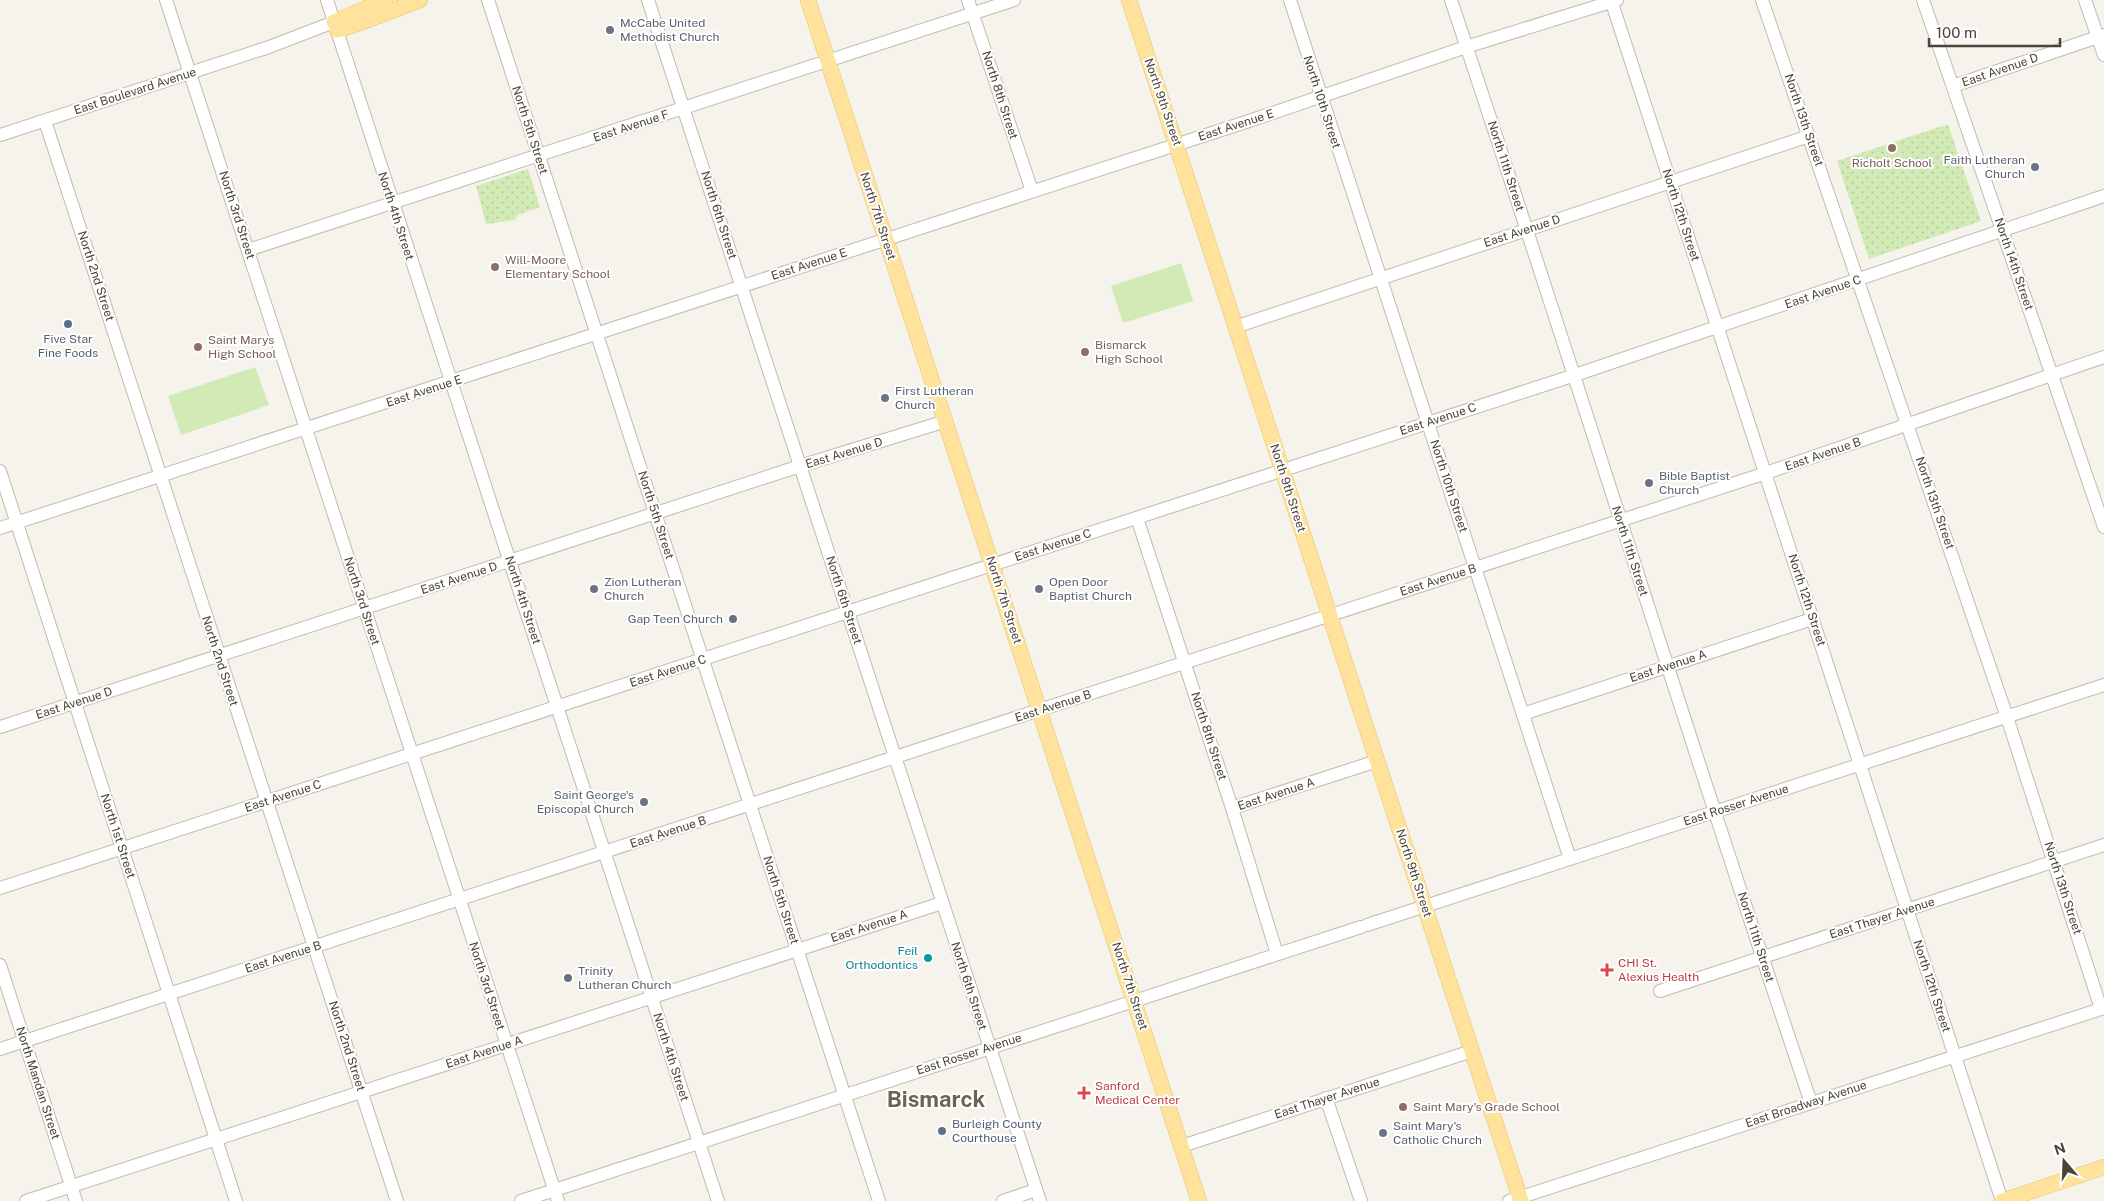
<svg xmlns="http://www.w3.org/2000/svg" width="2104" height="1201" font-family="'Public Sans',sans-serif">
	<style>
		.park { fill: url(#park-dots) }
		.pitch { fill: #d2eab5 }
		.lines { fill: none; stroke-linecap: round; stroke-linejoin: round }
		.minor-casing { stroke: #c2bbae; stroke-width: 14 }
		.major-casing { stroke: #e6c16a; stroke-width: 16 }
		.minor { stroke: #fff; stroke-width: 12 }
		.major { stroke: #ffe39c; stroke-width: 15 }
		.worship-dot { fill: #6b7280; stroke: #fff; stroke-width: 2 }
		.education-dot { fill: #8d6e63; stroke: #fff; stroke-width: 2 }
		.service-dot { fill: #5c6f8a; stroke: #fff; stroke-width: 2 }
		.culture-dot { fill: #0f9aa8; stroke: #fff; stroke-width: 2 }
		.health-dot { fill: #e0444e; stroke: #fff; stroke-width: 2 }
		.labels { text-anchor: middle; stroke-width: 4; stroke-linejoin: round; paint-order: stroke }
		.worship-label { font-size: 12px; fill: #5b616d; stroke: #fff; text-anchor: start }
		.street-label { font-size: 12px; fill: #4b4439; stroke: #fff }
		.education-label { font-size: 12px; fill: #785e54; stroke: #fff; text-anchor: start }
		.service-label { font-size: 12px; fill: #4e5e75; stroke: #fff }
		.culture-label { font-size: 12px; fill: #0d838f; stroke: #fff; text-anchor: end }
		.health-label { font-size: 12px; fill: #be3a42; stroke: #fff; text-anchor: start }
		.town-label { font-size: 22px; font-weight: bold; fill: #6e6250; stroke: #fff }
	</style>
	<defs>
		<pattern id="park-dots" width="8" height="8" patternUnits="userSpaceOnUse" patternTransform="scale(1.25)"><rect width="8" height="8" fill="#d2eab5"/><path d="M2 2h.1M6 6h.1" fill="none" stroke="#b6ca9c" stroke-width="1.8" stroke-linecap="round"/></pattern>
	</defs>
	<rect width="100%" height="100%" fill="#f6f3ec"/>
	<!-- park -->
	<g class="park">
		<path d="M1948,124L1981,221L1869,259L1837,161Z"/>
		<path d="M528,169L540,207L517,215L515,220L486,224L476,186Z"/>
	</g>
	<!-- pitch -->
	<g class="pitch">
		<path d="M1181,263L1193,301L1123,323L1111,286Z"/>
		<path d="M255,367L269,405L181,435L168,396Z"/>
	</g>
	<g class="lines">
		<!-- minor casing -->
		<g class="minor-casing">
			<g id="minor">
				<path d="M166,0L558,1201"/>
				<path d="M327,0L718,1201"/>
				<path d="M488,0L879,1201"/>
				<path d="M648,0L1040,1201"/>
				<path d="M968,0L1032,191"/>
				<path d="M1290,0L1570,859"/>
				<path d="M1451,0C1574,367 1687,736 1811,1103"/>
				<path d="M1611,0L2002,1201"/>
				<path d="M1762,0L2007,717L2101,1009"/>
				<path d="M1923,0L2104,527"/>
				<path d="M2085,0L2104,55"/>
				<path d="M1953,86L2104,35"/>
				<path d="M45,121L397,1201"/>
				<path d="M0,135L269,47L334,22"/>
				<path d="M248,250L1014,0"/>
				<path d="M1235,327L1809,136"/>
				<path d="M0,471L236,1201"/>
				<path d="M1137,518L1232,808L1277,954"/>
				<path d="M0,528L1249,121L1466,47L1617,0"/>
				<path d="M1523,714L1812,619"/>
				<path d="M0,727L800,466L946,421"/>
				<path d="M1232,808L1377,761"/>
				<path d="M0,888L1572,376L2104,196"/>
				<path d="M1367,925L2104,685"/>
				<path d="M0,965L76,1201"/>
				<path d="M1660,991L2104,845"/>
				<path d="M0,1049L1766,473L2104,357"/>
				<path d="M1326,1098L1361,1201"/>
				<path d="M1182,1146L1472,1051"/>
				<path d="M26,1201L942,903"/>
				<path d="M521,1201L1361,927"/>
				<path d="M1003,1201L1036,1190"/>
				<path d="M1509,1201L2104,1008"/>
			</g>
		</g>
		<!-- major casing -->
		<g class="major-casing">
			<g id="major">
				<path d="M808,0L1199,1201"/>
				<path d="M1129,0L1447,975"/>
				<path d="M334,22L385,0"/>
				<path d="M337,30L357,24L420,0"/>
				<path d="M1449,981L1521,1201"/>
				<path d="M2002,1201L2104,1167"/>
			</g>
		</g>
		<!-- minor -->
		<use href="#minor" class="minor"/>
		<!-- major -->
		<use href="#major" class="major"/>
	</g>
	<!-- markers -->
	<g class="worship-dot">
		<circle cx="610" cy="30" r="5"/>
		<circle cx="2035" cy="167" r="5"/>
		<circle cx="885" cy="398" r="5"/>
		<circle cx="1649" cy="483" r="5"/>
		<circle cx="594" cy="589" r="5"/>
		<circle cx="1039" cy="589" r="5"/>
		<circle cx="733" cy="619" r="5"/>
		<circle cx="644" cy="802" r="5"/>
		<circle cx="568" cy="978" r="5"/>
		<circle cx="1383" cy="1133" r="5"/>
	</g>
	<g class="education-dot">
		<circle cx="1892" cy="148" r="5"/>
		<circle cx="495" cy="267" r="5"/>
		<circle cx="198" cy="347" r="5"/>
		<circle cx="1085" cy="352" r="5"/>
		<circle cx="1403" cy="1107" r="5"/>
	</g>
	<g class="service-dot">
		<circle cx="68" cy="324" r="5"/>
		<circle cx="942" cy="1131" r="5"/>
	</g>
	<circle class="culture-dot" cx="928" cy="958" r="5"/>
	<g class="health-dot">
		<path d="M1604.5 962.5h5v5h5v5h-5v5h-5v-5h-5v-5h5z"/>
		<path d="M1081.5 1085.5h5v5h5v5h-5v5h-5v-5h-5v-5h5z"/>
	</g>
	<g class="labels">
		<!-- worship labels -->
		<g class="worship-label">
			<text x="620" y="27">McCabe United<tspan x="620" dy="14">Methodist Church</tspan></text>
			<text x="2025" y="164" text-anchor="end">Faith Lutheran<tspan x="2025" dy="14">Church</tspan></text>
			<text x="895" y="395">First Lutheran<tspan x="895" dy="14">Church</tspan></text>
			<text x="1659" y="480">Bible Baptist<tspan x="1659" dy="14">Church</tspan></text>
			<text x="604" y="586">Zion Lutheran<tspan x="604" dy="14">Church</tspan></text>
			<text x="1049" y="586">Open Door<tspan x="1049" dy="14">Baptist Church</tspan></text>
			<text x="723" y="623" text-anchor="end">Gap Teen Church</text>
			<text x="634" y="799" text-anchor="end">Saint George's<tspan x="634" dy="14">Episcopal Church</tspan></text>
			<text x="578" y="975">Trinity<tspan x="578" dy="14">Lutheran Church</tspan></text>
			<text x="1393" y="1130">Saint Mary's<tspan x="1393" dy="14">Catholic Church</tspan></text>
		</g>
		<!-- street labels -->
		<g class="street-label">
			<text transform="translate(2000 70) rotate(-19)" y="4">East Avenue D</text>
			<text transform="translate(135 91) rotate(-18)" y="4">East Boulevard Avenue</text>
			<text transform="translate(1000 95) rotate(72)" y="4">North 8th Street</text>
			<text transform="translate(1163 102) rotate(71)" y="4">North 9th Street</text>
			<text transform="translate(1322 102) rotate(72)" y="4">North 10th Street</text>
			<text transform="translate(1804 120) rotate(71)" y="4">North 13th Street</text>
			<text transform="translate(1236 125) rotate(-18)" y="4">East Avenue E</text>
			<text transform="translate(631 126) rotate(-18)" y="4">East Avenue F</text>
			<text transform="translate(530 130) rotate(72)" y="4">North 5th Street</text>
			<text transform="translate(1506 166) rotate(72)" y="4">North 11th Street</text>
			<text transform="translate(237 215) rotate(72)" y="4">North 3rd Street</text>
			<text transform="translate(719 215) rotate(72)" y="4">North 6th Street</text>
			<text transform="translate(1681 215) rotate(72)" y="4">North 12th Street</text>
			<text transform="translate(396 216) rotate(72)" y="4">North 4th Street</text>
			<text transform="translate(878 216) rotate(72)" y="4">North 7th Street</text>
			<text transform="translate(1522 231) rotate(-18)" y="4">East Avenue D</text>
			<text transform="translate(809 264) rotate(-18)" y="4">East Avenue E</text>
			<text transform="translate(2014 264) rotate(71)" y="4">North 14th Street</text>
			<text transform="translate(96 276) rotate(72)" y="4">North 2nd Street</text>
			<text transform="translate(1823 292) rotate(-19)" y="4">East Avenue C</text>
			<text transform="translate(424 391) rotate(-18)" y="4">East Avenue E</text>
			<text transform="translate(1438 419) rotate(-18)" y="4">East Avenue C</text>
			<text transform="translate(844 453) rotate(-17)" y="4">East Avenue D</text>
			<text transform="translate(1823 454) rotate(-19)" y="4">East Avenue B</text>
			<text transform="translate(1449 486) rotate(72)" y="4">North 10th Street</text>
			<text transform="translate(1288 488) rotate(72)" y="4">North 9th Street</text>
			<text transform="translate(1935 503) rotate(71)" y="4">North 13th Street</text>
			<text transform="translate(656 515) rotate(72)" y="4">North 5th Street</text>
			<text transform="translate(1053 545) rotate(-18)" y="4">East Avenue C</text>
			<text transform="translate(1630 551) rotate(72)" y="4">North 11th Street</text>
			<text transform="translate(459 578) rotate(-18)" y="4">East Avenue D</text>
			<text transform="translate(1438 580) rotate(-18)" y="4">East Avenue B</text>
			<text transform="translate(523 600) rotate(72)" y="4">North 4th Street</text>
			<text transform="translate(844 600) rotate(72)" y="4">North 6th Street</text>
			<text transform="translate(1004 600) rotate(72)" y="4">North 7th Street</text>
			<text transform="translate(1807 600) rotate(72)" y="4">North 12th Street</text>
			<text transform="translate(362 601) rotate(72)" y="4">North 3rd Street</text>
			<text transform="translate(220 661) rotate(72)" y="4">North 2nd Street</text>
			<text transform="translate(1668 666) rotate(-18)" y="4">East Avenue A</text>
			<text transform="translate(668 671) rotate(-18)" y="4">East Avenue C</text>
			<text transform="translate(74 703) rotate(-18)" y="4">East Avenue D</text>
			<text transform="translate(1053 706) rotate(-18)" y="4">East Avenue B</text>
			<text transform="translate(1209 736) rotate(72)" y="4">North 8th Street</text>
			<text transform="translate(1276 794) rotate(-18)" y="4">East Avenue A</text>
			<text transform="translate(283 796) rotate(-18)" y="4">East Avenue C</text>
			<text transform="translate(1736 805) rotate(-18)" y="4">East Rosser Avenue</text>
			<text transform="translate(668 832) rotate(-18)" y="4">East Avenue B</text>
			<text transform="translate(118 836) rotate(72)" y="4">North 1st Street</text>
			<text transform="translate(1414 873) rotate(72)" y="4">North 9th Street</text>
			<text transform="translate(2063 888) rotate(72)" y="4">North 13th Street</text>
			<text transform="translate(781 900) rotate(72)" y="4">North 5th Street</text>
			<text transform="translate(1882 918) rotate(-18)" y="4">East Thayer Avenue</text>
			<text transform="translate(869 926) rotate(-18)" y="4">East Avenue A</text>
			<text transform="translate(1756 937) rotate(72)" y="4">North 11th Street</text>
			<text transform="translate(283 957) rotate(-18)" y="4">East Avenue B</text>
			<text transform="translate(487 986) rotate(72)" y="4">North 3rd Street</text>
			<text transform="translate(969 986) rotate(72)" y="4">North 6th Street</text>
			<text transform="translate(1130 986) rotate(72)" y="4">North 7th Street</text>
			<text transform="translate(1932 986) rotate(72)" y="4">North 12th Street</text>
			<text transform="translate(347 1046) rotate(72)" y="4">North 2nd Street</text>
			<text transform="translate(484 1052) rotate(-18)" y="4">East Avenue A</text>
			<text transform="translate(969 1054) rotate(-18)" y="4">East Rosser Avenue</text>
			<text transform="translate(671 1057) rotate(72)" y="4">North 4th Street</text>
			<text transform="translate(38 1083) rotate(72)" y="4">North Mandan Street</text>
			<text transform="translate(1327 1098) rotate(-18)" y="4">East Thayer Avenue</text>
			<text transform="translate(1806 1104) rotate(-18)" y="4">East Broadway Avenue</text>
		</g>
		<!-- education labels -->
		<g class="education-label">
			<text x="1892" y="167" text-anchor="middle">Richolt School</text>
			<text x="505" y="264">Will-Moore<tspan x="505" dy="14">Elementary School</tspan></text>
			<text x="208" y="344">Saint Marys<tspan x="208" dy="14">High School</tspan></text>
			<text x="1095" y="349">Bismarck<tspan x="1095" dy="14">High School</tspan></text>
			<text x="1413" y="1111">Saint Mary's Grade School</text>
		</g>
		<!-- service labels -->
		<g class="service-label">
			<text x="68" y="343">Five Star<tspan x="68" dy="14">Fine Foods</tspan></text>
			<text x="952" y="1128" text-anchor="start">Burleigh County<tspan x="952" dy="14">Courthouse</tspan></text>
		</g>
		<!-- culture labels -->
		<g class="culture-label">
			<text x="918" y="955">Feil<tspan x="918" dy="14">Orthodontics</tspan></text>
		</g>
		<!-- health labels -->
		<g class="health-label">
			<text x="1618" y="967">CHI St.<tspan x="1618" dy="14">Alexius Health</tspan></text>
			<text x="1095" y="1090">Sanford<tspan x="1095" dy="14">Medical Center</tspan></text>
		</g>
		<!-- town labels -->
		<g class="town-label">
			<text x="936" y="1107">Bismarck</text>
		</g>
	</g>
	<!-- north arrow -->
	<g transform="translate(2064 1161) rotate(341)" stroke="#ffffff" stroke-width="4" paint-order="stroke">
	<path d="M0-4L9 19L0 12L-9 19Z" fill="#4b4439"/>
	<text y="-8" font-size="14" font-weight="bold" text-anchor="middle" fill="#4b4439">N</text>
	</g>
	<!-- scale -->
	<path d="M1929 38v8h131v-8" fill="none" stroke="#4b4439" stroke-width="2.5"/>
	<text x="1936" y="38" font-size="15" fill="#4b4439" stroke="#ffffff" stroke-width="4" paint-order="stroke">100 m</text>
</svg>
